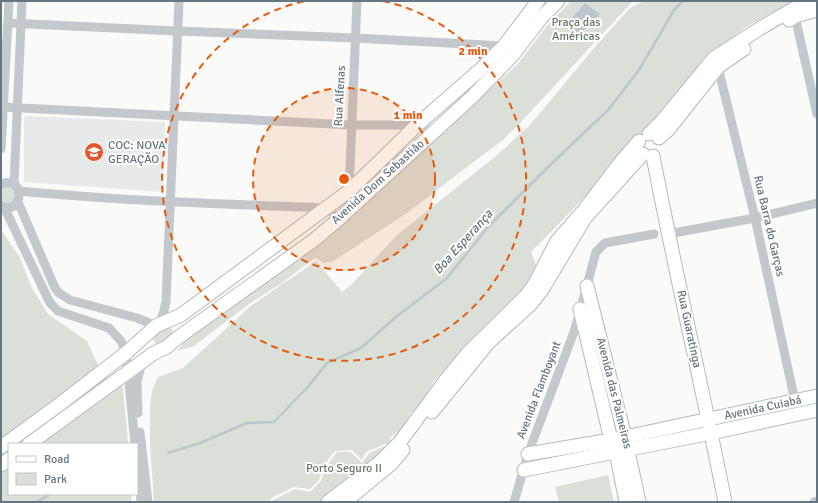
<svg xmlns="http://www.w3.org/2000/svg" width="818" height="503" viewBox="0 0 818 503" font-family="Signika,sans-serif">
<style>
.built{fill:#e8e9e9}
.green{fill:#dadfd7}
.water{fill:#bbc7cb}
.lines{fill:none;stroke-linecap:round;stroke-linejoin:round}
.stream{stroke:#bbc7cb;stroke-width:2.5}
.secondary-casing{stroke:#b3babf;stroke-width:15}
.street{stroke:#c3c8cc;stroke-width:9}
.secondary{stroke:#fff;stroke-width:13}
.ring{fill:none;stroke:#e8590c;stroke-width:2;stroke-dasharray:7 5}
.labels{text-anchor:middle;dominant-baseline:central;stroke-width:4;stroke-linejoin:round;paint-order:stroke}
.park-label{font-size:12px;fill:#687a64;stroke:#fff}
.street-label{font-size:12px;fill:#657683;stroke:#fff}
.poi-label{font-size:12px;fill:#657683;stroke:#fff;text-anchor:start}
.water-label{font-size:13px;font-style:italic;fill:#60757c;stroke:#fff}
.centre{fill:#e8590c;stroke:#fff;stroke-width:2}
.ring-label{font-size:12px;text-anchor:middle;font-weight:bold;fill:#e8590c;stroke:#fff;stroke-width:4;stroke-linejoin:round;paint-order:stroke}
</style>
<rect width="100%" height="100%" fill="#fafaf8"/>
<path class="built" d="M 24,116 L 165,122 L 163,192 L 24,182 Z"/>
<g class="green">
<path d="M 571,1 L 633,1 L 521,122 L 503,140 L 463,170 L 407,213 L 332,262 L 323,263 L 316,258 L 313,259 L 282,283 L 249,304 L 194,346 L 177,351 L 185,341 L 367,201 L 517,65 L 547,26 Z"/>
<path d="M 644,1 L 795,1 L 787,4 L 743,29 L 706,60 L 672,103 L 649,125 L 625,154 L 612,165 L 583,199 L 531,252 L 537,267 L 526,288 L 434,381 L 420,405 L 410,414 L 402,429 L 390,438 L 392,444 L 389,445 L 385,444 L 366,452 L 362,460 L 352,450 L 335,451 L 324,465 L 319,480 L 310,489 L 294,487 L 271,498 L 270,502 L 154,502 L 150,442 L 150,405 L 152,391 L 158,377 L 183,368 L 252,305 L 316,261 L 342,292 L 352,284 L 396,236 L 496,156 L 529,126 L 561,88 L 593,49 L 630,8 Z"/>
<path d="M 9,185 L 17,194 L 11,204 L 1,202 L 1,187 Z"/>
<path d="M 1,230 L 19,256 L 32,288 L 48,314 L 87,341 L 103,376 L 123,387 C 124,406 127,425 128,444 L 9,444 L 9,494 L 131,494 L 132,502 L 1,502 Z"/>
<path d="M 169,326 L 173,331 L 174,337 L 157,345 L 153,340 L 152,334 Z"/>
<path d="M 385,446 L 387,450 L 325,502 L 273,502 L 273,500 L 295,489 L 310,492 L 321,481 L 326,467 L 337,452 L 351,452 L 362,463 L 369,453 Z"/>
<path d="M 608,475 L 614,502 L 559,502 L 555,487 Z"/>
</g>
<path class="water" d="M 585,3 L 600,14 L 580,34 L 566,25 Z"/>
<g class="lines">
<g class="stream">
<path d="M 168,453 L 200,443 L 247,423 L 274,422 L 307,388 L 327,363 L 361,348 L 397,316 L 447,278 L 488,227 L 546,169 L 609,109 L 639,70 L 674,10 L 683,1"/>
<path d="M 36,502 L 51,494"/>
</g>
<g class="secondary-casing">
<g id="secondary">
<path d="M 789,20 L 795,16 L 817,10"/>
<path d="M 649,134 L 663,120 L 714,58 L 759,29 L 793,9 L 812,1"/>
<path d="M 659,138 L 668,130 L 718,67 L 744,49"/>
<path d="M 653,156 C 675,272 702,386 725,502"/>
<path d="M 587,286 L 625,437 L 639,502"/>
<path d="M 580,309 L 611,440 L 616,452 L 626,502"/>
<path d="M 432,412 L 489,342 L 530,305 L 542,290 L 585,218 L 643,154"/>
<path d="M 29,444 L 154,353 L 167,347 L 176,339 L 314,240 L 339,219 L 473,96 L 512,56 L 542,17 L 558,1"/>
<path d="M 1,447 L 60,404 L 126,353 L 156,326 L 181,315 L 349,191 L 417,125 L 480,70 L 504,46 L 538,1"/>
<path d="M 528,454 L 611,440 L 817,396"/>
<path d="M 1,465 L 9,459"/>
<path d="M 524,470 L 711,433 L 817,410"/>
<path d="M 328,502 L 379,463 L 400,442 L 445,381 L 468,353 L 526,296 L 534,285 L 557,241 L 585,209 L 620,163 L 639,141"/>
<path d="M 345,502 L 391,464 L 403,450"/>
</g>
</g>
<g class="street">
<path d="M 794,12 L 817,114"/>
<path d="M 8,23 L 177,31 L 355,38 L 504,46"/>
<path d="M 717,63 L 755,218 L 795,401"/>
<path d="M 3,107 L 351,125 L 417,125 L 422,126 L 431,134"/>
<path d="M 1,149 L 9,1"/>
<path d="M 1,184 C 25,174 25,216 1,206"/>
<path d="M 14,184 L 22,1"/>
<path d="M 19,191 C 121,201 224,204 327,208 L 339,219"/>
<path d="M 349,191 L 357,1"/>
<path d="M 18,202 L 55,288 L 59,293 L 70,300 L 137,318 L 156,326"/>
<path d="M 4,207 L 50,303 L 58,311 L 109,328 L 121,341 L 126,353 L 135,444"/>
<path d="M 668,234 L 755,218 L 817,203"/>
<path d="M 159,324 L 164,311 L 166,301 L 179,1"/>
<path d="M 138,413 L 137,382 L 142,362"/>
<path d="M 140,432 L 148,502"/>
<path d="M 137,460 L 141,502"/>
<path d="M 514,502 L 528,454 L 575,329 L 596,252 L 605,243 L 654,234"/>
<path d="M 814,502 L 817,501"/>
</g>
<use href="#secondary" class="secondary"/>
</g>
<circle cx="344" cy="179" r="91" fill="#e8590c" fill-opacity=".12"/>
<g class="ring">
<circle cx="344" cy="179" r="91"/>
<path d="M383 1A182 182 0 1 1 305 1"/>
</g>
<defs>
<g id="school-disc" transform="scale(1)"><circle r="9.5" fill="#e4572e" stroke="#fff"/><path d="M0-5L7-2L0 1L-7-2ZM-4 1L0 2.5L4 1V4Q0 6-4 4Z" fill="#fff"/></g>
</defs>
<g fill-rule="evenodd">
<use href="#school-disc" x="94" y="152"/>
</g>
<g class="labels">
<g class="park-label">
<text x="576" y="22">Praça das<tspan x="576" dy="14">Américas</tspan></text>
<text x="344" y="468">Porto Seguro II</text>
</g>
<g class="street-label">
<text transform="translate(340 96) rotate(-87)">Rua Alfenas</text>
<text transform="translate(378 182) rotate(-42)">Avenida Dom Sebastião</text>
<text transform="translate(769 226) rotate(77)">Rua Barra do Garças</text>
<text transform="translate(689 329) rotate(78)">Rua Guaratinga</text>
<text transform="translate(539 390) rotate(-69)">Avenida Flamboyant</text>
<text transform="translate(614 393) rotate(76)">Avenida das Palmeiras</text>
<text transform="translate(763 408) rotate(-12)">Avenida Cuiabá</text>
</g>
<g class="poi-label">
<text x="108" y="145">COC: NOVA<tspan x="108" dy="14">GERAÇÃO</tspan></text>
</g>
<g class="water-label">
<text transform="translate(463 242) rotate(-48)">Boa Esperança</text>
</g>
</g>
<circle cx="344" cy="179" r="6" class="centre"/>
<g class="ring-label">
<text x="473" y="55">2 min</text>
<text x="408" y="119">1 min</text>
</g>
<rect width="818" height="503" fill="none" stroke="#657683" stroke-width="4"/>
<rect x="8" y="443" width="130" height="52" fill="#ffffff" stroke="#c1c8cd"/>
<rect x="16" y="456" width="20" height="6" fill="#ffffff" stroke="#c1c8cd"/>
<text x="44" y="463" font-size="12" fill="#657683">Road</text>
<rect x="16" y="473" width="20" height="12" fill="#dadfd7" stroke="#c1c8cd"/>
<text x="44" y="483" font-size="12" fill="#657683">Park</text>
</svg>
